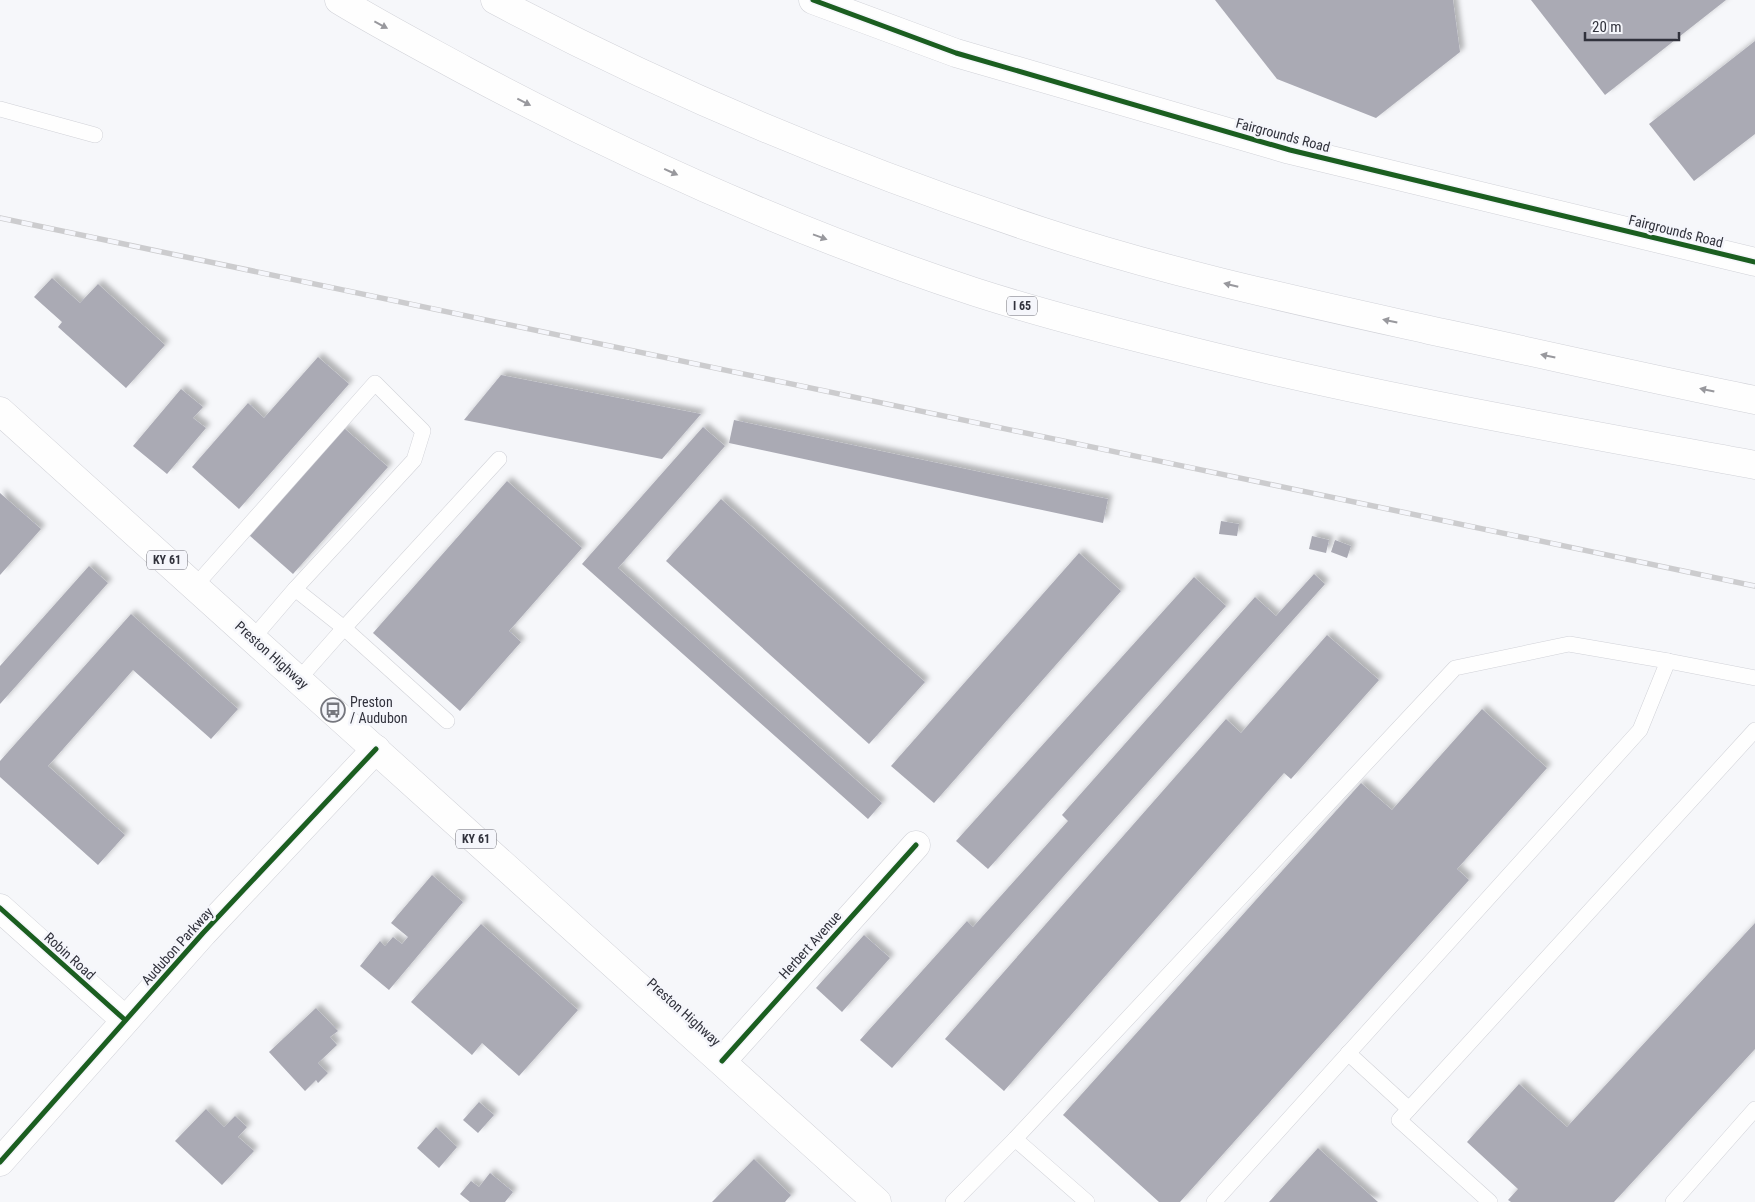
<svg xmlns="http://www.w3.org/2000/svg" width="1755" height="1202" viewBox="0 0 1755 1202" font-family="'Roboto Condensed',sans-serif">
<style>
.building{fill:#aaaab4;filter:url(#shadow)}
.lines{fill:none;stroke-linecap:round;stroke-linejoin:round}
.service-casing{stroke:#d1d2d8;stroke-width:16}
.minor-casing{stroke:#d1d2d8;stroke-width:29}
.primary-casing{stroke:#d1d2d8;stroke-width:29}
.motorway-casing{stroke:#d1d2d8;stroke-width:29}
.service{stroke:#fefefe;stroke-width:15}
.minor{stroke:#fefefe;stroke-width:28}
.primary{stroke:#fefefe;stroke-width:28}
.motorway{stroke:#fefefe;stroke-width:28}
.rail-casing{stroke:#ccccce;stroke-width:5.5}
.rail{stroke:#f5f6fb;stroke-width:4;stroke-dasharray:11;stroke-linecap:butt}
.cycleway-casing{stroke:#f5f6fb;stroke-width:8}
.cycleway{stroke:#1b5e20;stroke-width:5}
.oneway{fill:#98989d}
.labels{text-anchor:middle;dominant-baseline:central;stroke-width:5;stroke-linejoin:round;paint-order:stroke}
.shield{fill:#f5f6fb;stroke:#6c6d75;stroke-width:1}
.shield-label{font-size:12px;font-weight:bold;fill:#31323c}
.street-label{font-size:14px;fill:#31323c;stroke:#f5f6fb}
.poi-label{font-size:14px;fill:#31323c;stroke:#f5f6fb;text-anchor:start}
</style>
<defs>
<filter id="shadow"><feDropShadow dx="4.5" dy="-4.5" stdDeviation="2.5" flood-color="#0004"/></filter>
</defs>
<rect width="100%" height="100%" fill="#f6f7fa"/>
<g class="building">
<path d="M 1215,0 L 1453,0 L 1460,52 L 1376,118 L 1277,79 Z"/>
<path d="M 1531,0 L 1726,0 L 1605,95 Z"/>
<path d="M 1755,41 L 1755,134 L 1694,181 L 1649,124 Z"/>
<path d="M 52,278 L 80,303 L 98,284 L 165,345 L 126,388 L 58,327 L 62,322 L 34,297 Z"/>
<path d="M 318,357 L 349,384 L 239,509 L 192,467 L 248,403 L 264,418 Z"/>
<path d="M 501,375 L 701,414 L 662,459 L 464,420 Z"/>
<path d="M 181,389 L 203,407 L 193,418 L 206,428 L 167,474 L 133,446 Z"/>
<path d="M 734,420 L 1108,499 L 1103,523 L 729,443 Z"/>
<path d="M 703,427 L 725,446 L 618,568 L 882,803 L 868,819 L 582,564 Z"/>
<path d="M 344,428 L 388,467 L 293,574 L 249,535 Z"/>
<path d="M 507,481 L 582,548 L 509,631 L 521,642 L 460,711 L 373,633 Z"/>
<path d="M 0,493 L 41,529 L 0,575 Z"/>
<path d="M 721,499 L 925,682 L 869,744 L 666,561 Z"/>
<path d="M 1221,521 L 1239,524 L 1237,536 L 1219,534 Z"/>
<path d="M 1312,536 L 1329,540 L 1326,553 L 1309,549 Z"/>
<path d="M 1335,540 L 1351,546 L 1347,558 L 1331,552 Z"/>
<path d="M 1079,553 L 1121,591 L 934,803 L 891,766 Z"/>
<path d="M 89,566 L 108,583 L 0,704 L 0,666 Z"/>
<path d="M 1314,574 L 1325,584 L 892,1068 L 860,1040 L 967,921 L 973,927 L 1068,821 L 1062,815 L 1255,597 L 1276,616 Z"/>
<path d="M 1194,577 L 1226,606 L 988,869 L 956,841 Z"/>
<path d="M 131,614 L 238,709 L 211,739 L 133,670 L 48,766 L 125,835 L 98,865 L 0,777 L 0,761 Z"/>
<path d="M 1327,635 L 1379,680 L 1291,779 L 1284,773 L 1004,1091 L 945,1039 L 1226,719 L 1241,733 Z"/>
<path d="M 1482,709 L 1547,768 L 1457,869 L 1469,880 L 1180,1202 L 1159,1202 L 1063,1115 L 1361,783 L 1392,810 Z"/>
<path d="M 432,875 L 463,902 L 389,990 L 360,966 L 380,941 L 385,946 L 393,937 L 402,944 L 408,937 L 391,923 Z"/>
<path d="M 1755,923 L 1755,1049 L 1614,1202 L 1511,1202 L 1508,1200 L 1518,1189 L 1467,1142 L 1519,1084 L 1567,1127 Z"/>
<path d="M 481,924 L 578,1010 L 519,1076 L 482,1043 L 472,1055 L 411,1002 Z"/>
<path d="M 864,935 L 890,958 L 842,1012 L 816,988 Z"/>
<path d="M 316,1008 L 338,1031 L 330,1037 L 337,1045 L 318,1063 L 328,1073 L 318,1083 L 316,1080 L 305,1091 L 269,1052 Z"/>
<path d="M 479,1102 L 494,1115 L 478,1133 L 463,1120 Z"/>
<path d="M 206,1109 L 224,1127 L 235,1116 L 247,1127 L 238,1137 L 254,1151 L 222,1185 L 175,1141 Z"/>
<path d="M 436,1127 L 457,1147 L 439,1168 L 417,1148 Z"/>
<path d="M 1318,1148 L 1378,1202 L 1269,1202 Z"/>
<path d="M 754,1159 L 791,1195 L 785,1202 L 712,1202 Z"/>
<path d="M 490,1173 L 513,1192 L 505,1202 L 470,1202 L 460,1194 L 471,1181 L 479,1187 Z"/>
</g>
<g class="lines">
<g class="service-casing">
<g id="service">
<path d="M 0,109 L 95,135"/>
<path d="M 195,586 L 375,383 L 423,431 L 414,460 L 295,589 L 253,638"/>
<path d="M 295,589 L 344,628 L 499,459"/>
<path d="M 1668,661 L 1755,678"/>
<path d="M 299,679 L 344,628 L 447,721"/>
<path d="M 1348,1053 L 1409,1109"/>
<path d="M 1015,1139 L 1087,1202"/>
<path d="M 953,1202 L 1015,1139 L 1455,668 L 1569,644 L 1668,661 L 1640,730 L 1214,1202"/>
<path d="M 1490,1202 L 1399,1120 L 1755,730"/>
<path d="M 1673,1202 L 1755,1109"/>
</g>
</g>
<g class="minor-casing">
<g id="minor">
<path d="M 813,0 L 956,53 L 1290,150 L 1755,262"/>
<path d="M 0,908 L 125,1020"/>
<path d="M 722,1061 L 916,845"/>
<path d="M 0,1162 L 203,933 L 376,749"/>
</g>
</g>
<g class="primary-casing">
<path id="primary" d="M 0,411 L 877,1202"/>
</g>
<g class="motorway-casing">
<g id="motorway">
<path d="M 339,0 C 380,25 422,47 464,70 C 628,158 798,234 975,292 C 1040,313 1106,330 1171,346 C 1364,395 1560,429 1755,465"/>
<path d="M 495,0 C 670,93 853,169 1041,231 C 1168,273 1299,301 1429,330 C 1538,353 1646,378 1755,400"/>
</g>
</g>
<use href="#service" class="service"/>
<use href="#minor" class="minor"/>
<use href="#primary" class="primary"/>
<use href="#motorway" class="motorway"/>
<g class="rail-casing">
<path id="rail" d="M 0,218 L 1755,586"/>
</g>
<use href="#rail" class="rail"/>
<g class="cycleway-casing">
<g id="cycleway">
<path d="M 813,0 L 956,53 L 1290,150 L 1755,262"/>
<path d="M 0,908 L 125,1020"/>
<path d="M 722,1061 L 916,845"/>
<path d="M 0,1162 L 203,933 L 376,749"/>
</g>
</g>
<use href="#cycleway" class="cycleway"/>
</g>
<defs><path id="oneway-solid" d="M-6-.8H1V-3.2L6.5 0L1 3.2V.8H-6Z" transform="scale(1.25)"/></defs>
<g class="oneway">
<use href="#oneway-solid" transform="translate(381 25) rotate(28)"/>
<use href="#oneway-solid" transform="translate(524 102) rotate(27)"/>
<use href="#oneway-solid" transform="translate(671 172) rotate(24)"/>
<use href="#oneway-solid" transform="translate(820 237) rotate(20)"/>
<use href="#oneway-solid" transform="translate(1231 285) rotate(-166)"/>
<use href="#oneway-solid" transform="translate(1390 321) rotate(-168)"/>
<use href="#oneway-solid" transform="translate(1548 356) rotate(-168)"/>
<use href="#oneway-solid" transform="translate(1707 390) rotate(-168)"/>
</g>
<defs>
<g id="bus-ring" transform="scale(1.25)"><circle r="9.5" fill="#f5f6fb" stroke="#76777e" stroke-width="1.5"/><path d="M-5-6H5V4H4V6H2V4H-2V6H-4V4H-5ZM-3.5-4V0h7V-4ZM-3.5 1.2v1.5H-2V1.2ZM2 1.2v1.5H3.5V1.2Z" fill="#76777e"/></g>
</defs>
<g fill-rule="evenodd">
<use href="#bus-ring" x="333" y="710"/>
</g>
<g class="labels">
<g class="shield">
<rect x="1007" y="296.5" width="30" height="19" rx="4"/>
<rect x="147" y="550.5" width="40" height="19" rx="4"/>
<rect x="456" y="829.5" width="40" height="19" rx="4"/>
</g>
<g class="shield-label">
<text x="1022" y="306">I 65</text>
<text x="167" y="560">KY 61</text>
<text x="476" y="839">KY 61</text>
</g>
<g class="street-label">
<text transform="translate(1283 135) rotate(15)">Fairgrounds Road</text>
<text transform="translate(1676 231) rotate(14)">Fairgrounds Road</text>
<text transform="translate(272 655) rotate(42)">Preston Highway</text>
<text transform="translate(810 945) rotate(-48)">Herbert Avenue</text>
<text transform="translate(177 946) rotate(-48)">Audubon Parkway</text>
<text transform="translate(70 956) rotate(42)">Robin Road</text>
<text transform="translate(684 1012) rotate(42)">Preston Highway</text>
</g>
<g class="poi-label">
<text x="350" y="702">Preston<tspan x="350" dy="16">/ Audubon</tspan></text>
</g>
</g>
<path d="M1585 32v8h94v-8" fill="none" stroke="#31323c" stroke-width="2.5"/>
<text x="1592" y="32" font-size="15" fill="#31323c" stroke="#f5f6fb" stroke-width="4" paint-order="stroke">20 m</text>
</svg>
